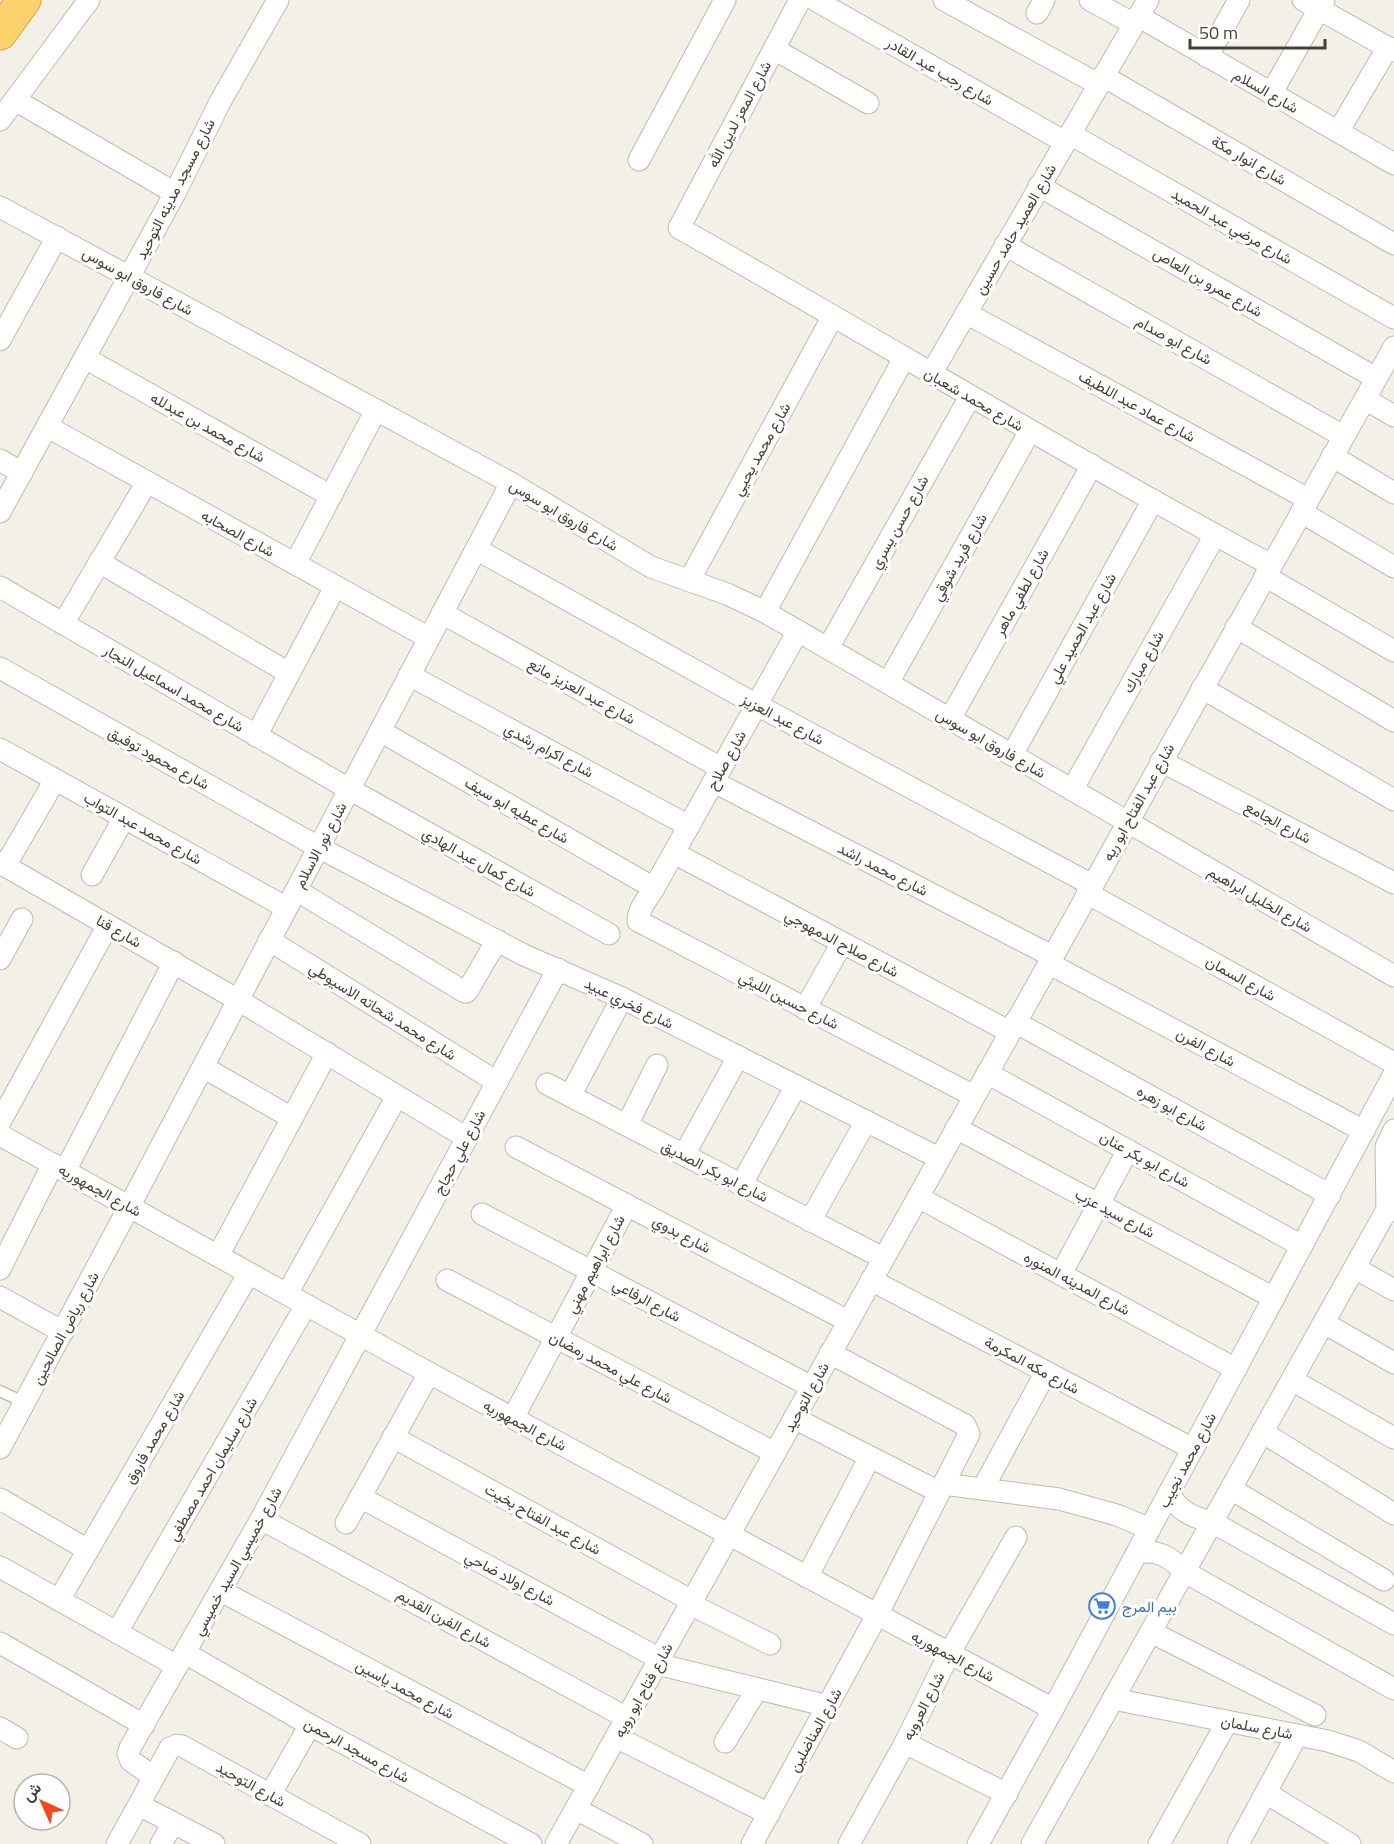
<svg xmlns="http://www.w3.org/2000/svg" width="1394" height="1844" viewBox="0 0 1394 1844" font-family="'Titillium Web',Vazirmatn,sans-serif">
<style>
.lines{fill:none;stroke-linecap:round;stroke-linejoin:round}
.lane-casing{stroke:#c1bbad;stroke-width:13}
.street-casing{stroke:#c1bbad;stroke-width:23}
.highway-casing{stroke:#d8a63c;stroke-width:35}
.lane{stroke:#fff;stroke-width:10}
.street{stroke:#fff;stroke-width:21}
.highway{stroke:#f9d16d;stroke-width:33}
.labels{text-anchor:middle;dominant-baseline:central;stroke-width:6;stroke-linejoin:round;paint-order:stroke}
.street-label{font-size:15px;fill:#464136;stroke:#fff}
.shop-label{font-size:15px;fill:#366cbe;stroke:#fff;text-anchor:start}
</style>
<rect width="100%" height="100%" fill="#f3f0e7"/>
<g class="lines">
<g class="lane-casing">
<path id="lane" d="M 0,1391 L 25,1403"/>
</g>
<g class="street-casing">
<g id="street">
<path d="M 800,0 L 679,228 C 877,339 1071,458 1271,565"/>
<path d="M 815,0 L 1065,142"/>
<path d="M 944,0 L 1098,84"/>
<path d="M 1090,0 L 1134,24"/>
<path d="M 1303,0 L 1394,51"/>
<path d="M 1037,13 L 1044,0"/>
<path d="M 1138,16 L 1394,164"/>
<path d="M 774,49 L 868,103"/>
<path d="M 1207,57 L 1239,0"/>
<path d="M 1103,76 L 1394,244"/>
<path d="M 1271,94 L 1324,0"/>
<path d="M 15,100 L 175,193"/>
<path d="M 0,120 L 89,0"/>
<path d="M 1338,132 L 1388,47"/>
<path d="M 1070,134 L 1394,318"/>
<path d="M 639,160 L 725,0"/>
<path d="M 1039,186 L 1376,378"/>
<path d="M 0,207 L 511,483 L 651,567 L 727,594 L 765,612 L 1394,976"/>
<path d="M 1005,245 L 1343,436"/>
<path d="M 966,313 L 1308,499"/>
<path d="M 0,340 L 57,237"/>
<path d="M 85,358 L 331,496"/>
<path d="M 931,374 L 1148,0"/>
<path d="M 1365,399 L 1394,416"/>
<path d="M 48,427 L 429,638"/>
<path d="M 1332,456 L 1394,493"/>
<path d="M 0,460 L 22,473"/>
<path d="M 0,512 L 175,193 L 220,102 L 278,0"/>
<path d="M 1301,512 L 1394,567"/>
<path d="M 476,549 L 757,705 L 1092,885"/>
<path d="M 99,562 L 289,673"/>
<path d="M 295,564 L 376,410"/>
<path d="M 1265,576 L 1394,651"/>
<path d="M 689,581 L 833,316"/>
<path d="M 0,587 L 349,789 L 609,934"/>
<path d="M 765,612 L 904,358"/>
<path d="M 442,613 L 721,768"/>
<path d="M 63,624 L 147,482"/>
<path d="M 1236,627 L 1394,721"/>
<path d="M 798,631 L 654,888 C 648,898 638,909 638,921 L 974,1096"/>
<path d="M 828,648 L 970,397"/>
<path d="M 0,668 L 318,847 L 524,955 L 622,998 L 939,1158"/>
<path d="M 409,675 L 689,826"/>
<path d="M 888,683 L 1030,431"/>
<path d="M 1202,688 L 1394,800"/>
<path d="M 950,719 L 1092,465"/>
<path d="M 380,731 L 654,888"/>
<path d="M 256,736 L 335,587"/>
<path d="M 0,749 L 287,908"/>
<path d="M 1012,755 L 1153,500"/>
<path d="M 1161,761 L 1394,883"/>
<path d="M 714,782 L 1052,956"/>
<path d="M 1072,790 L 1215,535"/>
<path d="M 674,853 L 1010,1032"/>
<path d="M 0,863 L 238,1000 L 467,1138"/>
<path d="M 5,866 L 55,780"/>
<path d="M 92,875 L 124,818"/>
<path d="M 296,890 L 463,991 L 466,992 L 468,990 L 497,940"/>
<path d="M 1087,893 L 1394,1063"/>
<path d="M 269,940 L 497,1082"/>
<path d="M 0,959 L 22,919"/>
<path d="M 1048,963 L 1364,1131"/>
<path d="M 805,1009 L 842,943"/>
<path d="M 1015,1022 L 1330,1195"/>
<path d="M 203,1067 L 292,1118"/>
<path d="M 987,1073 L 1302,1246"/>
<path d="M 547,1084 L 883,1258"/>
<path d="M 570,1096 L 622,998"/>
<path d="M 0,1122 L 108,925"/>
<path d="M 627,1125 L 657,1065"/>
<path d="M 956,1128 L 1274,1298"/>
<path d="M 0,1135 L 429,1373 L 1053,1709"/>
<path d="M 516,1147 L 848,1321"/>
<path d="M 684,1155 L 738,1057"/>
<path d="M 65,1171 L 174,962"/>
<path d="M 741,1185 L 796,1086"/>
<path d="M 918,1197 L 1236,1369"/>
<path d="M 1388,1212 L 1387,1211 L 1386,1147 L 1394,1130"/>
<path d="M 482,1214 L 812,1387"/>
<path d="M 810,1221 L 866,1121"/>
<path d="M 218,1256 L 327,1053"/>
<path d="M 1355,1268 L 1394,1290"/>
<path d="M 0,1269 L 53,1164"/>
<path d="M 1061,1274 L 1128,1150"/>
<path d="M 447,1280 L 775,1453"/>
<path d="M 871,1280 L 1193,1449"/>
<path d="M 287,1294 L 397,1096"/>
<path d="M 0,1297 L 63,1332"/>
<path d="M 1324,1323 L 1394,1363"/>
<path d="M 1292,1380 L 1394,1438"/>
<path d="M 513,1418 L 627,1205"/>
<path d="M 794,1418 L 939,1492"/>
<path d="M 1262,1432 L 1394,1514"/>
<path d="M 393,1437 L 692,1601"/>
<path d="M 0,1448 L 129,1207 L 511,483"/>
<path d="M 943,1484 L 1059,1499 L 1117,1515 L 1150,1529"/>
<path d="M 983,1488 L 1046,1372"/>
<path d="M 1231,1489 L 1384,1580"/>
<path d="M 1170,1492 C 1175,1510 1195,1518 1212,1522 L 1394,1624"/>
<path d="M 360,1497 L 660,1659"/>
<path d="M 0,1499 L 88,1550"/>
<path d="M 261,1519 L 627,1718"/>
<path d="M 346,1523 L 429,1373"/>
<path d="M 1137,1553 C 1158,1549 1170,1557 1185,1572 L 1394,1689"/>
<path d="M 0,1567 L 177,1666"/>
<path d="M 807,1577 L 870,1457"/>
<path d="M 221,1591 L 589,1786"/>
<path d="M 59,1600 L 249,1273"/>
<path d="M 690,1604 L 770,1644"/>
<path d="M 117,1632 L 306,1305"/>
<path d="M 1151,1632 L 1315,1715"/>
<path d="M 0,1643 L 144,1725"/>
<path d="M 185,1653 L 310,1725 L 531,1844"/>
<path d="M 657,1664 L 828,1706"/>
<path d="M 1113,1699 L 1328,1741 L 1359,1751 L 1394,1772"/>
<path d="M 0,1728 L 17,1738"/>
<path d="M 616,1737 L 769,1814"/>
<path d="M 725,1742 L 757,1689"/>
<path d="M 905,1743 L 1007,1794"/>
<path d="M 154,1777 L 131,1761 L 128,1754 L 130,1748 L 261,1519 L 558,969"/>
<path d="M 1266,1793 L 1350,1844"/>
<path d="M 270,1795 L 310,1725"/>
<path d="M 139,1805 L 214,1844"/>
<path d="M 576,1809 L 642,1844"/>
<path d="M 117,1844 L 170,1748 L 177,1745 L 182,1746 L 360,1844"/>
<path d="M 161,1844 L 173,1823"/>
<path d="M 556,1844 L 1394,347"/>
<path d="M 752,1844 L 877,1615 L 969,1434 L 965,1425 L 830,1353"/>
<path d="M 849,1844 L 905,1743 L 949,1654 L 1016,1537"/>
<path d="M 978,1844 L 1053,1709 L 1394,1074"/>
<path d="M 1032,1844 L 1394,1197"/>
<path d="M 1159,1844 L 1227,1722"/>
<path d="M 1238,1844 L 1297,1735"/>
</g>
</g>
<g class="highway-casing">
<path id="highway" d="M 0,33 L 24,0"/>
</g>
<use href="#lane" class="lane"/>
<use href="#street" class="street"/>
<use href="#highway" class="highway"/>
</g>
<defs>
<g id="supermarket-ring" transform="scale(1.35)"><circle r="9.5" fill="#fff" stroke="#3f7fe0" stroke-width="1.5"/><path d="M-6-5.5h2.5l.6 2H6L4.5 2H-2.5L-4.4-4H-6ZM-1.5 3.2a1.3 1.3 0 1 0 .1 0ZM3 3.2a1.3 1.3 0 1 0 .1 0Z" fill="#3f7fe0"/></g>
</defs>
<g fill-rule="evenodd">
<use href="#supermarket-ring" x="1102" y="1606"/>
</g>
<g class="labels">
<g class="street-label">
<text transform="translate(940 71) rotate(30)">شارع رجب عبد القادر</text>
<text transform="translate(1266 91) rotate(30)">شارع السلام</text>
<text transform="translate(739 114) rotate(-62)">شارع المعز لدين الله</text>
<text transform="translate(1249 160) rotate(30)">شارع انوار مكة</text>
<text transform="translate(175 189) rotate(-63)">شارع مسجد مدينه التوحيد</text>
<text transform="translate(1232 226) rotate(30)">شارع مرضي عبد الحميد</text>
<text transform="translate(1015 229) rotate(-60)">شارع العميد حامد حسين</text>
<text transform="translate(138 281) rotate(29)">شارع فاروق ابو سوس</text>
<text transform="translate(1208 282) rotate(30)">شارع عمرو بن العاص</text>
<text transform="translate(1174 340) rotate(29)">شارع ابو صدام</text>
<text transform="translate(974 399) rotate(30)">شارع محمد شعبان</text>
<text transform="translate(1137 406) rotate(29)">شارع عماد عبد اللطيف</text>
<text transform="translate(208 427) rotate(29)">شارع محمد بن عبدلله</text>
<text transform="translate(761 449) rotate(-61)">شارع محمد يحيي</text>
<text transform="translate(564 515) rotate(31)">شارع فاروق ابو سوس</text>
<text transform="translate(899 522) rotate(-61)">شارع حسن يسري</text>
<text transform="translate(238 533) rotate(29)">شارع الصحابه</text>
<text transform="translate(959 557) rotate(-61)">شارع فريد شوقي</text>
<text transform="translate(1021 592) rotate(-61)">شارع لطفي ماهر</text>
<text transform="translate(1082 628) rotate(-61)">شارع عبد الحميد علي</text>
<text transform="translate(1143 662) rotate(-61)">شارع مبارك</text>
<text transform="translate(174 688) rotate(30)">شارع محمد اسماعيل النجار</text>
<text transform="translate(582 691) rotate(29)">شارع عبد العزيز مانع</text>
<text transform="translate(783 719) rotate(28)">شارع عبد العزيز</text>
<text transform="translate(991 743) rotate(30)">شارع فاروق ابو سوس</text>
<text transform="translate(549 750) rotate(28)">شارع اكرام رشدي</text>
<text transform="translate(159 758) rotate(29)">شارع محمود توفيق</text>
<text transform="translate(726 760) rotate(-61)">شارع صلاح</text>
<text transform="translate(1138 802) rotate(-61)">شارع عبد الفتاح ابو ريه</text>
<text transform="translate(517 810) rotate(30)">شارع عطيه ابو سيف</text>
<text transform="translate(1278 822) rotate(28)">شارع الجامع</text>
<text transform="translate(143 828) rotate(29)">شارع محمد عبد التواب</text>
<text transform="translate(320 845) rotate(-62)">شارع نور الاسلام</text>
<text transform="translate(479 862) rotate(29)">شارع كمال عبد الهادي</text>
<text transform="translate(883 869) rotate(27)">شارع محمد راشد</text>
<text transform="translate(1260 899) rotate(30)">شارع الخليل ابراهيم</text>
<text transform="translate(119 931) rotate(30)">شارع قنا</text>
<text transform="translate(842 943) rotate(28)">شارع صلاح الدمهوجي</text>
<text transform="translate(1241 978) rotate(29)">شارع السمان</text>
<text transform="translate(789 1000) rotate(27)">شارع حسين الليثي</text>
<text transform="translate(629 1003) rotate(26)">شارع فخري عبيد</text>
<text transform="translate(383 1011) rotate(32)">شارع محمد شحاته الاسيوطي</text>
<text transform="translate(1206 1047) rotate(28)">شارع الفرن</text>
<text transform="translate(1172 1108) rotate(29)">شارع ابو زهره</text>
<text transform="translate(459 1152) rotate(-62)">شارع علي حجاج</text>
<text transform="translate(1145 1159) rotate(29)">شارع ابو بكر عنان</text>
<text transform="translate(715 1171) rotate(27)">شارع ابو بكر الصديق</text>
<text transform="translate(100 1190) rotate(29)">شارع الجمهوريه</text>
<text transform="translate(1115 1213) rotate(28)">شارع سيد عزب</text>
<text transform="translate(682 1234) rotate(28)">شارع بدوي</text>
<text transform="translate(595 1264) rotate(-62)">شارع ابراهيم مهني</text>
<text transform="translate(1077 1283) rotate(28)">شارع المدينه المنوره</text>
<text transform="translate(647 1300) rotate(28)">شارع الرفاعي</text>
<text transform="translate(65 1328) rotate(-62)">شارع رياض الصالحين</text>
<text transform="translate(1032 1365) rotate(28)">شارع مكه المكرمة</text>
<text transform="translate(611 1367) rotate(28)">شارع علي محمد رمضان</text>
<text transform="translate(806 1397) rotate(-61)">شارع التوحيد</text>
<text transform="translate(525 1425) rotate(28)">شارع الجمهوريه</text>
<text transform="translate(154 1437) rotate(-60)">شارع محمد فاروق</text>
<text transform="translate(1187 1460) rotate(-62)">شارع محمد نجيب</text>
<text transform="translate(212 1469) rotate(-60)">شارع سليمان احمد مصطفي</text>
<text transform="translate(543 1519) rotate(29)">شارع عبد الفتاح بخيت</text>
<text transform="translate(237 1561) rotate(-61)">شارع خميسي السيد خميسي</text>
<text transform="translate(510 1578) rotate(28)">شارع اولاد ضاحي</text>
<text transform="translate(444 1618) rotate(29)">شارع الفرن القديم</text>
<text transform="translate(953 1656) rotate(28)">شارع الجمهوريه</text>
<text transform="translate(405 1689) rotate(28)">شارع محمد ياسين</text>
<text transform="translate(643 1690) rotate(-61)">شارع فتاح ابو رويه</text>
<text transform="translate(923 1706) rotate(-63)">شارع العروبه</text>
<text transform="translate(1257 1727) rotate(11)">شارع سلمان</text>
<text transform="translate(815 1730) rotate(-61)">شارع المناضلين</text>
<text transform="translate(357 1750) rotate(29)">شارع مسجد الرحمن</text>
<text transform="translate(251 1784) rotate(29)">شارع التوحيد</text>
</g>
<g class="shop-label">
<text x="1122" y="1606">بيم المرج</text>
</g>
</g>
<g transform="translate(42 1802) rotate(315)"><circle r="28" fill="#ffffff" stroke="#b5b3af" stroke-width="1.5"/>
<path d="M0-4.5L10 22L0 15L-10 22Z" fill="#f3491f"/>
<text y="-9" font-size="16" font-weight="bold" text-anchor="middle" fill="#464136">ش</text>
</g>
<path d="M1190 39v9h135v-9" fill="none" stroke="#464136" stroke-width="3"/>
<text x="1199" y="39" font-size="18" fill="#464136" stroke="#ffffff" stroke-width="4.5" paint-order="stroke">50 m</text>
</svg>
